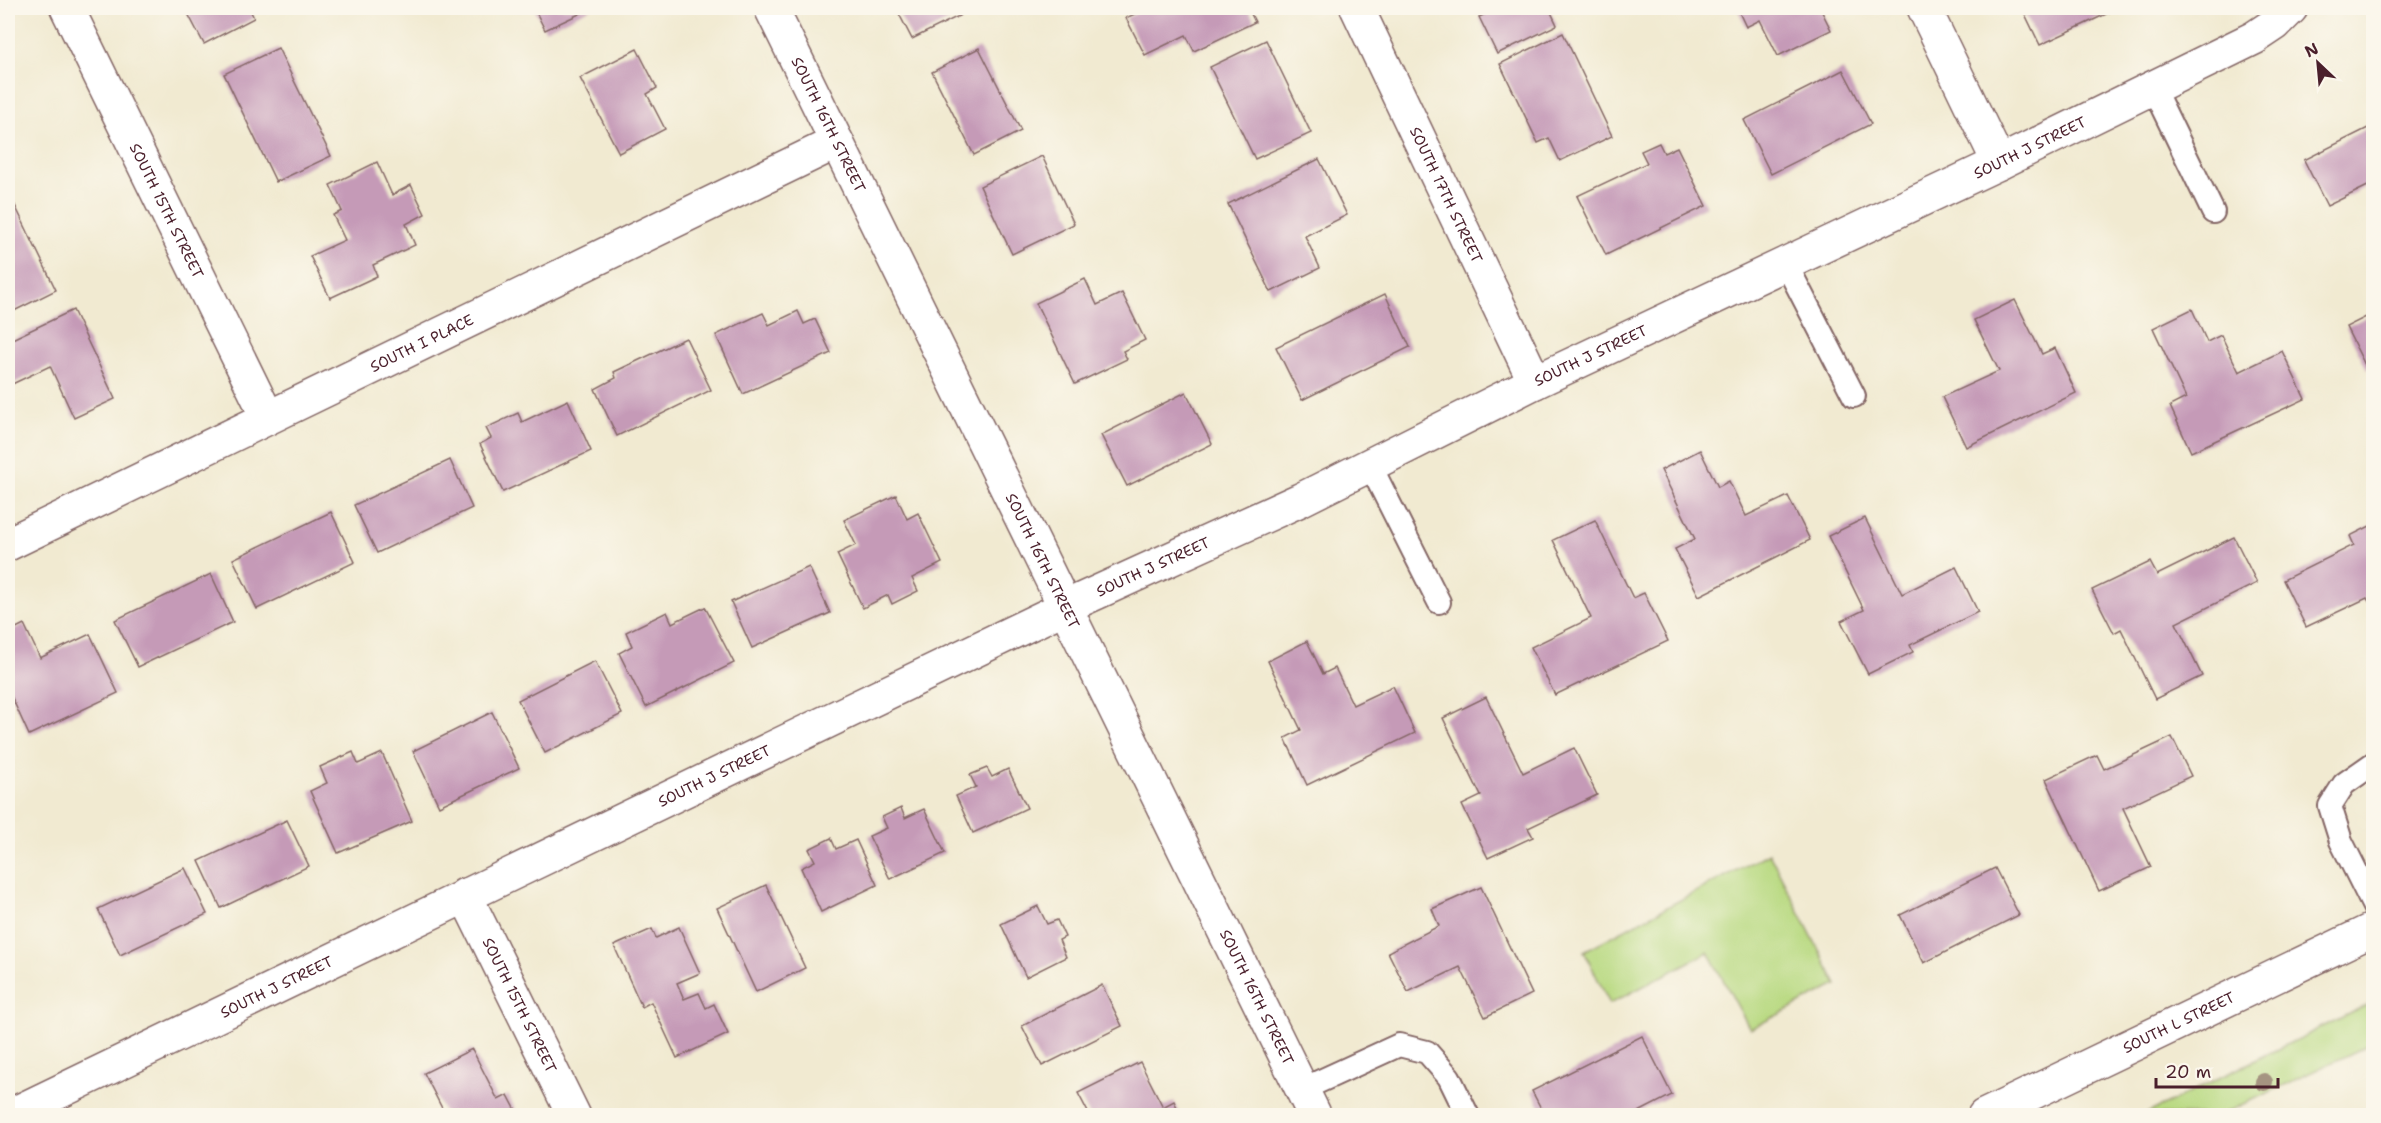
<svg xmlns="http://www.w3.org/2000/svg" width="2381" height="1123" viewBox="0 0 2381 1123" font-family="'Shantell Sans',sans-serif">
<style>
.green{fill:#b8d980;stroke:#817c56;stroke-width:1.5}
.building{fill:#c59ab7}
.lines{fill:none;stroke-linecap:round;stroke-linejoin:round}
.service-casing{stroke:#846665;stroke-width:26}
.minor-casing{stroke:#846665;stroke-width:36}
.tertiary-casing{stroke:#846665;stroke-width:36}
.service{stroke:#fff;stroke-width:22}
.minor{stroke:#fff;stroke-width:33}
.tertiary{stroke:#fff;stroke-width:33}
.tree{fill:#a59481}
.labels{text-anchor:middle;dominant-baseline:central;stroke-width:4.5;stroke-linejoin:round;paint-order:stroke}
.street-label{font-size:15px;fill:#4a1f2b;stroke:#fbf7ec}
</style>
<rect width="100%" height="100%" fill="#fbf7ec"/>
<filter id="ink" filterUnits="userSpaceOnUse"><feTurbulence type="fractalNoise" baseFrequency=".0167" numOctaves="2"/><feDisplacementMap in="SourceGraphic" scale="12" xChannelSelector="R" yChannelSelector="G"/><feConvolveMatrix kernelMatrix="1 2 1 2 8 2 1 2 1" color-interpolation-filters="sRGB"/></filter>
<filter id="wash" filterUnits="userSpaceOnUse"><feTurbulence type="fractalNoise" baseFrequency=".008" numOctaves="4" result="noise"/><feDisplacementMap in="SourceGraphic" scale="24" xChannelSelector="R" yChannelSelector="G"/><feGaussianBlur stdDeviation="1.35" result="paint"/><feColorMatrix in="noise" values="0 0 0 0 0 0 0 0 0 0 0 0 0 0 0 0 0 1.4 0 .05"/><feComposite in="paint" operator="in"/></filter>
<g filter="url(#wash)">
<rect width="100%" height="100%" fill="#f1ead1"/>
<g class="green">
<path d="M 1769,853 L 1837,985 L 1750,1029 L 1708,952 L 1610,1004 L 1584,951 Z"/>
<path d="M 2373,1002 L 2373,1043 L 2221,1115 L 2144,1115 Z"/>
</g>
<g id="blocks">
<g class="building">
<path d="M 185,8 L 249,8 L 254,18 L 204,44 Z"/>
<path d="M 534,8 L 592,8 L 545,30 Z"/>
<path d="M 896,8 L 958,8 L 961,15 L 912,39 Z"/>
<path d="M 1147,8 L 1248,8 L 1255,22 L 1194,51 L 1186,35 L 1145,55 L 1126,18 Z"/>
<path d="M 1482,8 L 1549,8 L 1557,25 L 1497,54 L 1479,17 L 1486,14 Z"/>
<path d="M 1737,8 L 1820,8 L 1831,30 L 1778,56 L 1760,20 L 1746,27 Z"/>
<path d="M 2022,8 L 2119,8 L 2040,45 Z"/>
<path d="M 1563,33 L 1612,136 L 1560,161 L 1549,138 L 1538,143 L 1500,64 Z"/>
<path d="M 1266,40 L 1311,133 L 1255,159 L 1210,67 Z"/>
<path d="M 278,48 L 331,156 L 276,182 L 224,74 Z"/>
<path d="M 979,48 L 1021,131 L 974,155 L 932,72 Z"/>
<path d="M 637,49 L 657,88 L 647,94 L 665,129 L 619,153 L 580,78 Z"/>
<path d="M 1843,70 L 1871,124 L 1771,174 L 1744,120 Z"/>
<path d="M 2374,125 L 2374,183 L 2327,206 L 2304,160 Z"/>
<path d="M 1659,143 L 1664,153 L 1677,147 L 1706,206 L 1606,255 L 1577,196 L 1647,163 L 1641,151 Z"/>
<path d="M 1042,156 L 1074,224 L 1012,254 L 980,186 Z"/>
<path d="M 1319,159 L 1347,215 L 1305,236 L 1320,268 L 1271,292 L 1228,204 Z"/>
<path d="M 377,162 L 392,195 L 411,185 L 425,214 L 406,224 L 415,245 L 373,265 L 377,276 L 330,298 L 310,256 L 345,240 L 333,215 L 342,211 L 330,185 Z"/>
<path d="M 8,191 L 56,290 L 8,314 Z"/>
<path d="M 1085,279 L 1097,305 L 1122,293 L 1145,340 L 1123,351 L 1127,359 L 1075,384 L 1036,303 Z"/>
<path d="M 1385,294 L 1410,347 L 1302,400 L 1276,347 Z"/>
<path d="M 2015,300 L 2042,354 L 2055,348 L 2076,393 L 1966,447 L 1942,397 L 1999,371 L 1974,320 Z"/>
<path d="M 2192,309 L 2207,342 L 2221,335 L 2239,372 L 2282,351 L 2305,399 L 2191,452 L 2170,406 L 2186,398 L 2153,328 Z"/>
<path d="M 73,310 L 115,399 L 74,418 L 50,366 L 8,386 L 8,341 Z"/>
<path d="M 798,311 L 804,324 L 815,319 L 831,353 L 743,394 L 716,335 L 763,313 L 769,325 Z"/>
<path d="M 2374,313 L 2374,366 L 2367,369 L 2346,327 Z"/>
<path d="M 686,338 L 711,390 L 617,436 L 595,389 L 616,378 L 614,372 Z"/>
<path d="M 1186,392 L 1212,444 L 1127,486 L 1101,435 Z"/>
<path d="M 568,400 L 591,451 L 503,492 L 480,444 L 491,438 L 486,428 L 518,413 L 522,422 Z"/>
<path d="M 1700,450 L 1718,487 L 1729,481 L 1746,516 L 1788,496 L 1810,540 L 1699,596 L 1675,549 L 1695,539 L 1661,470 Z"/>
<path d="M 450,460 L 472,508 L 377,553 L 354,505 Z"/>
<path d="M 896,495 L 907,519 L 918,513 L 942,563 L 912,578 L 918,591 L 892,604 L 888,595 L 863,608 L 837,554 L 856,545 L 844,520 Z"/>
<path d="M 331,512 L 355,562 L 257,609 L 233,559 Z"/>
<path d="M 1865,518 L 1902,594 L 1956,567 L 1978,612 L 1910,645 L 1913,652 L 1868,674 L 1841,621 L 1864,610 L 1828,536 Z"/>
<path d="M 1595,520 L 1633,598 L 1644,593 L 1668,641 L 1555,695 L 1531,647 L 1591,618 L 1553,540 Z"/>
<path d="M 2374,524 L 2374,611 L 2367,598 L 2306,627 L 2283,580 L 2354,545 L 2350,536 Z"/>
<path d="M 2234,537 L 2257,583 L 2176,623 L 2202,676 L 2155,699 L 2121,629 L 2114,633 L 2092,590 L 2150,562 L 2157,575 Z"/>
<path d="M 809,567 L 830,613 L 752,648 L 731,602 Z"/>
<path d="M 211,574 L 233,622 L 138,667 L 115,620 Z"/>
<path d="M 705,607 L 734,663 L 646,707 L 619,653 L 632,646 L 626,632 L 667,612 L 672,623 Z"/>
<path d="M 24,624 L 40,658 L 90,634 L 118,693 L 29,735 L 8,689 L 8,632 Z"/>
<path d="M 1307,641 L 1323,674 L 1335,668 L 1353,705 L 1393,686 L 1415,733 L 1307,785 L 1285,738 L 1301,730 L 1268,661 Z"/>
<path d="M 595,661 L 622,714 L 545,753 L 518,700 Z"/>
<path d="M 1486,697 L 1523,773 L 1574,748 L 1597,795 L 1528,828 L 1533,837 L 1488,858 L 1462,805 L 1481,796 L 1443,718 Z"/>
<path d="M 492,712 L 519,768 L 439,806 L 413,751 Z"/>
<path d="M 2172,737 L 2191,776 L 2123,808 L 2151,867 L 2099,891 L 2046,779 L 2097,755 L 2104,769 Z"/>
<path d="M 353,752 L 358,764 L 382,753 L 412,821 L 338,853 L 310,791 L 327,783 L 320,767 Z"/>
<path d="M 987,768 L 992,777 L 1008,769 L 1027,808 L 973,833 L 956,796 L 976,787 L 970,775 Z"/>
<path d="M 901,808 L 905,818 L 924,809 L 945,853 L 890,879 L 869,836 L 887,828 L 882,817 Z"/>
<path d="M 287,820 L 309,866 L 221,908 L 199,861 Z"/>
<path d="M 831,838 L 836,849 L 856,840 L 877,885 L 821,912 L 801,868 L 815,861 L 809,849 Z"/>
<path d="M 185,868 L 207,914 L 120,955 L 98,909 Z"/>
<path d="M 1995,868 L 2019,915 L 1924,963 L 1900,915 Z"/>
<path d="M 766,885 L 805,968 L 756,992 L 717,908 Z"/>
<path d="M 1481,887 L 1532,994 L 1485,1017 L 1460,967 L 1408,992 L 1388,952 L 1439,926 L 1432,909 Z"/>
<path d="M 1038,906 L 1047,924 L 1057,920 L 1065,937 L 1059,940 L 1066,957 L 1026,977 L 1001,924 Z"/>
<path d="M 679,927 L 700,973 L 677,983 L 684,999 L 699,993 L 706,1008 L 714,1004 L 728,1034 L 677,1058 L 651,1002 L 642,1007 L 614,946 L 652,929 L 656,938 Z"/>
<path d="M 1102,985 L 1122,1026 L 1042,1066 L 1022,1026 Z"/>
<path d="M 1642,1036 L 1672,1095 L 1631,1116 L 1545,1116 L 1532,1091 Z"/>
<path d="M 472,1049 L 498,1100 L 508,1095 L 519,1116 L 446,1116 L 424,1073 Z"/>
<path d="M 1140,1062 L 1163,1107 L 1174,1101 L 1181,1116 L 1090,1116 L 1078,1093 Z"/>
</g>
</g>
</g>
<g filter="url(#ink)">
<use href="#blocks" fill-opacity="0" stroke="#846665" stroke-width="1.5"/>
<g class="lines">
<g class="service-casing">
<g id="service">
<path d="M 2153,88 L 2213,212"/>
<path d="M 1786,264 L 1854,396"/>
<path d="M 1370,465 L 1439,602"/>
<path d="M 2374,763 L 2344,784 L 2330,806 L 2341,841 L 2374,907"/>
<path d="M 1303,1089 L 1399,1045 L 1427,1052 L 1449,1077 L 1468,1116"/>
</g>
</g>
<g class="minor-casing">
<g id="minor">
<path id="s1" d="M 67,8 L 267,416"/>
<path id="s2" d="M 771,8 L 1315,1116"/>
<path id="s3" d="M 1357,8 L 1535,382"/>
<path d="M 1924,8 L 1999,163"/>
<path id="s4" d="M 8,544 L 837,142"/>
<path id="s5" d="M 465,895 L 574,1116"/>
<path id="s6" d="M 9,1116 L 1065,607 L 1300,500 L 1535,382 L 1999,163 L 2254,38 L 2275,24 L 2291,8"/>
</g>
</g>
<g class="tertiary-casing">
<g id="tertiary">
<path id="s7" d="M 1984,1116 L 2374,929"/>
</g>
</g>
<use href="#service" class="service"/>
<use href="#minor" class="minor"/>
<use href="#tertiary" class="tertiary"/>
</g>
<circle class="tree" cx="2264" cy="1082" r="9"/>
</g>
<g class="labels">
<g class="street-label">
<text stroke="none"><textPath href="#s2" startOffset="130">SOUTH 16TH STREET</textPath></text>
<text stroke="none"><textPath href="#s6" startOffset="2241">SOUTH J STREET</textPath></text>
<text stroke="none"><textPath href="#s3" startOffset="207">SOUTH 17TH STREET</textPath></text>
<text stroke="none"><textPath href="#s1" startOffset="226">SOUTH 15TH STREET</textPath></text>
<text stroke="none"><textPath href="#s4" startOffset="460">SOUTH I PLACE</textPath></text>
<text stroke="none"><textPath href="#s6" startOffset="1755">SOUTH J STREET</textPath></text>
<text stroke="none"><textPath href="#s2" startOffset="616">SOUTH 16TH STREET</textPath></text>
<text stroke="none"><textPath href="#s6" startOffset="1269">SOUTH J STREET</textPath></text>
<text stroke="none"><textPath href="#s6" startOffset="783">SOUTH J STREET</textPath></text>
<text stroke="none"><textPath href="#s6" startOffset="297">SOUTH J STREET</textPath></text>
<text stroke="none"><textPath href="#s2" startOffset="1102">SOUTH 16TH STREET</textPath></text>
<text stroke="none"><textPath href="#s5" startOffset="123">SOUTH 15TH STREET</textPath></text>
<text stroke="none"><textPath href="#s7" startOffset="216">SOUTH L STREET</textPath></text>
</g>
</g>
<rect width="2381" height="1123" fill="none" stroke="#fbf7ec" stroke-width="30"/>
<g transform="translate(2318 63) rotate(334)" stroke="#fbf7ec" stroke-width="4.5" paint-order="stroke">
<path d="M0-4.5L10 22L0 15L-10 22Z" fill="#4a1f2b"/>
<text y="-9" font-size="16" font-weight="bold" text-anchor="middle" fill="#4a1f2b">N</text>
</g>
<path d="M2156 1078v9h122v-9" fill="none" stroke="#4a1f2b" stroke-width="3"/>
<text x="2165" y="1078" font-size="18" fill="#4a1f2b" stroke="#fbf7ec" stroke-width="4.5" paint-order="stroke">20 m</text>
</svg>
